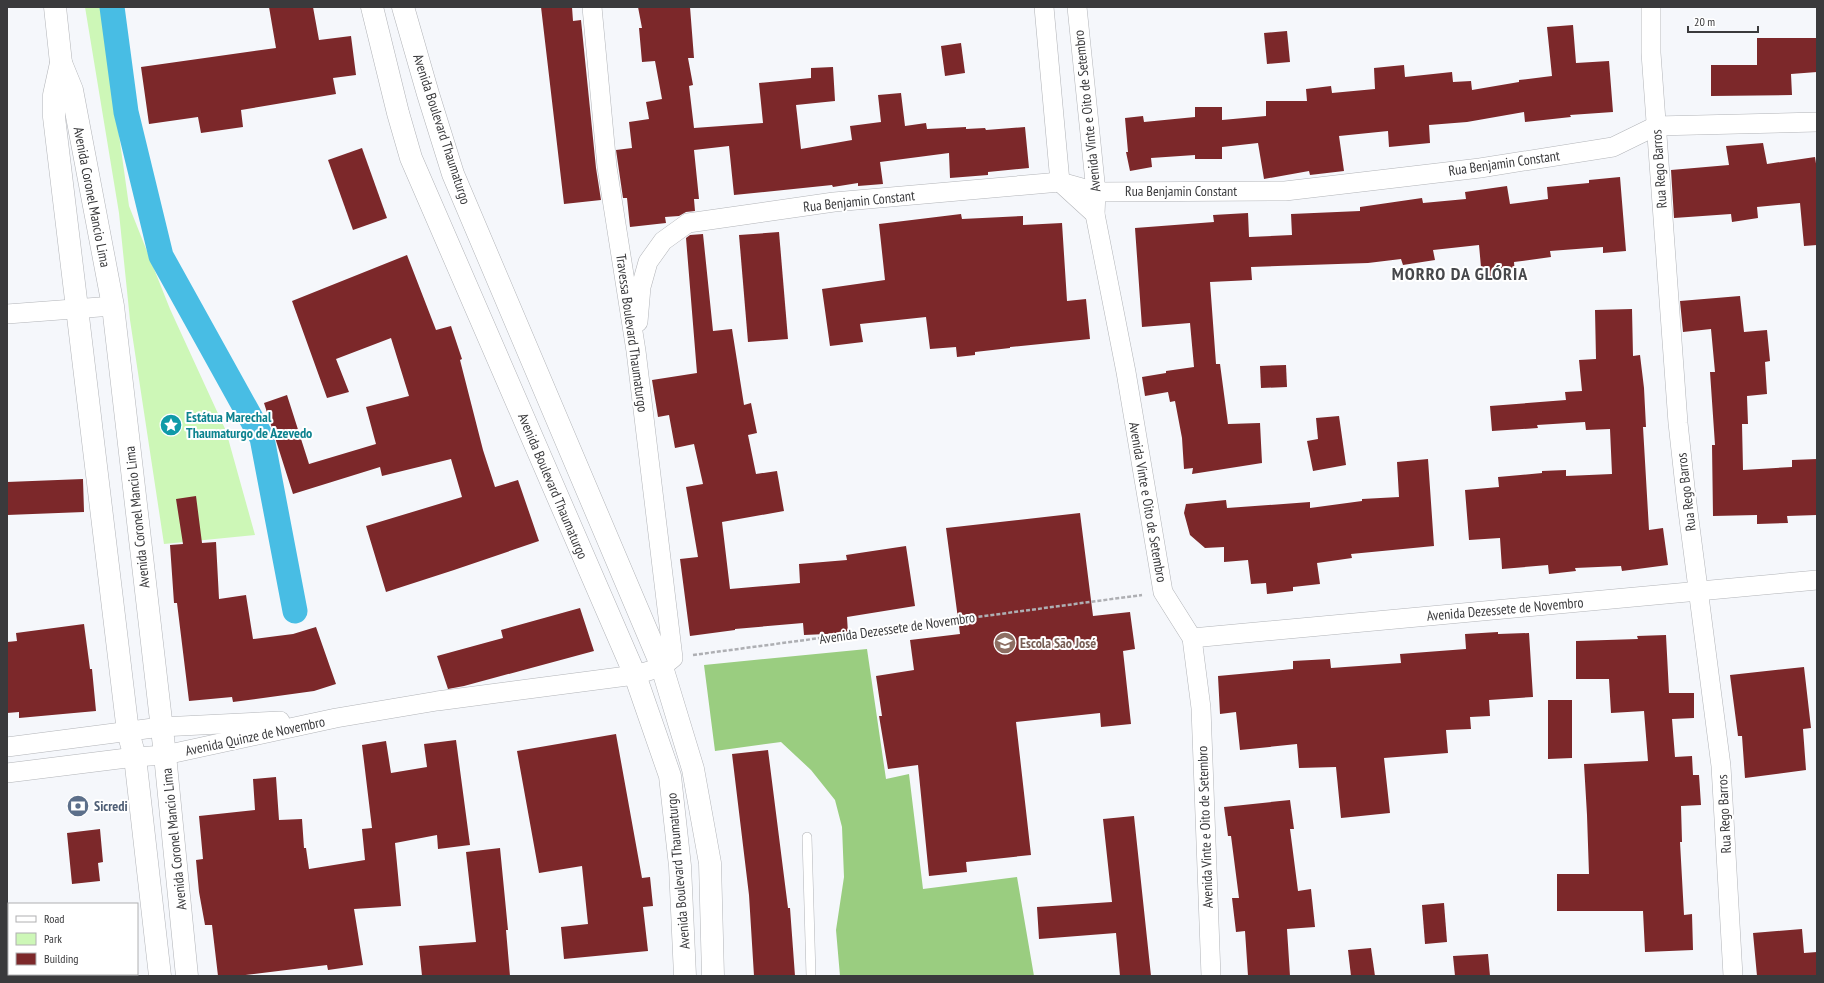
<svg xmlns="http://www.w3.org/2000/svg" width="1824" height="983" viewBox="0 0 1824 983" font-family="'PT Sans Narrow',sans-serif">
<style>
.green{fill:#cdf7b7}
.forest{fill:#9acd80}
.lines{fill:none;stroke-linecap:round;stroke-linejoin:round}
.canal{stroke:#48bde4;stroke-width:25}
.building{fill:#7c282a}
.service-casing{stroke:#b2b4b8;stroke-width:10}
.minor-casing{stroke:#b2b4b8;stroke-width:20}
.secondary-casing{stroke:#b2b4b8;stroke-width:23}
.path{stroke:#aeafb3;stroke-width:2.5;stroke-dasharray:4 2;stroke-linecap:butt}
.service{stroke:#fff;stroke-width:9}
.minor{stroke:#fff;stroke-width:19}
.secondary{stroke:#fff;stroke-width:22}
.labels{text-anchor:middle;dominant-baseline:central;stroke-width:4;stroke-linejoin:round;paint-order:stroke}
.street-label{font-size:14px;fill:#3a3a3c;stroke:#fff}
.culture-label{font-size:14px;font-weight:bold;fill:#0d838f;stroke:#fff;text-anchor:start}
.education-label{font-size:14px;font-weight:bold;fill:#785e54;stroke:#fff;text-anchor:start}
.service-label{font-size:14px;font-weight:bold;fill:#4e5e75;stroke:#fff;text-anchor:start}
.district-label{font-size:18px;font-weight:bold;letter-spacing:1px;fill:#46474a;stroke:#fff}
</style>
<rect width="100%" height="100%" fill="#f5f7fb"/>
<path class="green" d="M 85,7 L 101,7 L 129,206 L 170,309 L 226,431 L 255,535 L 164,544 L 130,320 L 119,213 Z"/>
<path class="forest" d="M 867,649 L 886,779 L 909,774 L 923,889 L 1017,877 L 1034,976 L 840,976 L 836,930 L 844,877 L 842,827 L 835,800 L 811,770 L 781,742 L 715,751 L 704,665 Z"/>
<g class="lines">
<path class="canal" d="M 112,7 L 126,112 L 161,256 L 262,438 L 295,611"/>
</g>
<g class="building">
<path d="M 269,7 L 313,7 L 319,40 L 351,36 L 356,75 L 333,78 L 336,94 L 241,110 L 243,127 L 201,133 L 198,117 L 149,124 L 141,67 L 276,48 Z"/>
<path d="M 541,7 L 572,7 L 573,21 L 581,20 L 596,168 L 601,200 L 564,204 Z"/>
<path d="M 638,7 L 690,7 L 694,58 L 688,58 L 693,85 L 689,86 L 694,128 L 763,123 L 759,83 L 811,78 L 811,68 L 833,67 L 835,101 L 796,105 L 801,149 L 852,140 L 850,126 L 881,122 L 878,95 L 901,93 L 905,126 L 926,123 L 927,129 L 966,127 L 966,129 L 985,128 L 986,130 L 1025,127 L 1029,168 L 988,172 L 988,175 L 950,178 L 949,153 L 880,162 L 883,184 L 858,186 L 858,183 L 833,187 L 832,185 L 734,195 L 729,146 L 694,150 L 699,199 L 694,199 L 695,211 L 686,212 L 679,216 L 665,217 L 666,223 L 630,227 L 627,198 L 623,198 L 616,150 L 632,148 L 629,122 L 649,119 L 646,102 L 662,99 L 655,61 L 642,62 L 639,28 L 642,28 Z"/>
<path d="M 1573,25 L 1576,63 L 1609,61 L 1613,112 L 1570,115 L 1571,117 L 1525,122 L 1524,112 L 1467,122 L 1429,125 L 1430,143 L 1389,147 L 1388,131 L 1339,136 L 1344,171 L 1310,175 L 1309,171 L 1264,179 L 1258,143 L 1222,147 L 1222,159 L 1195,159 L 1195,155 L 1151,158 L 1152,167 L 1130,171 L 1126,152 L 1128,152 L 1125,118 L 1143,116 L 1144,122 L 1195,117 L 1195,107 L 1222,107 L 1222,120 L 1266,116 L 1266,101 L 1307,101 L 1306,89 L 1331,86 L 1332,93 L 1375,89 L 1374,68 L 1404,65 L 1405,77 L 1452,72 L 1453,82 L 1471,81 L 1472,90 L 1519,82 L 1519,80 L 1552,76 L 1547,27 Z"/>
<path d="M 1287,31 L 1290,62 L 1267,64 L 1264,33 Z"/>
<path d="M 1757,38 L 1817,38 L 1817,72 L 1791,74 L 1792,95 L 1711,96 L 1711,65 L 1757,65 Z"/>
<path d="M 961,43 L 965,73 L 945,76 L 941,46 Z"/>
<path d="M 1763,143 L 1767,164 L 1815,157 L 1817,170 L 1817,245 L 1804,246 L 1800,203 L 1757,207 L 1758,218 L 1732,222 L 1731,214 L 1674,218 L 1671,170 L 1729,165 L 1726,146 Z"/>
<path d="M 362,148 L 387,218 L 353,230 L 328,160 Z"/>
<path d="M 1620,177 L 1626,251 L 1603,253 L 1603,247 L 1550,251 L 1551,257 L 1514,262 L 1515,275 L 1482,278 L 1479,245 L 1433,250 L 1435,260 L 1403,265 L 1401,259 L 1368,263 L 1251,267 L 1252,280 L 1210,282 L 1216,364 L 1220,364 L 1228,424 L 1260,423 L 1262,463 L 1192,474 L 1193,468 L 1184,469 L 1182,438 L 1175,401 L 1170,402 L 1168,392 L 1145,396 L 1142,377 L 1166,373 L 1166,371 L 1194,367 L 1190,323 L 1142,327 L 1135,228 L 1214,222 L 1213,215 L 1248,213 L 1249,237 L 1292,235 L 1291,214 L 1360,211 L 1360,207 L 1422,198 L 1423,203 L 1466,199 L 1465,192 L 1507,186 L 1510,204 L 1548,199 L 1547,187 L 1589,183 L 1589,180 Z"/>
<path d="M 961,214 L 962,219 L 1023,216 L 1023,225 L 1062,223 L 1067,301 L 1086,299 L 1090,339 L 1010,347 L 1010,348 L 975,352 L 975,355 L 957,357 L 956,347 L 930,349 L 926,317 L 860,324 L 863,342 L 830,346 L 822,289 L 885,280 L 879,224 Z"/>
<path d="M 779,232 L 788,339 L 748,342 L 739,235 Z"/>
<path d="M 703,234 L 713,331 L 732,329 L 744,405 L 751,403 L 757,433 L 748,435 L 756,474 L 777,471 L 784,511 L 722,522 L 730,589 L 800,583 L 799,564 L 847,560 L 846,555 L 906,546 L 915,606 L 847,617 L 848,633 L 804,635 L 803,623 L 735,629 L 735,630 L 690,636 L 680,559 L 698,557 L 686,487 L 703,484 L 694,444 L 675,448 L 669,415 L 658,417 L 652,380 L 697,373 L 686,238 L 690,235 Z"/>
<path d="M 407,255 L 436,330 L 451,326 L 462,359 L 460,360 L 483,450 L 495,487 L 518,480 L 539,541 L 454,570 L 386,592 L 366,526 L 462,497 L 451,459 L 382,476 L 380,467 L 293,494 L 264,403 L 287,395 L 309,464 L 376,444 L 366,407 L 409,396 L 391,338 L 336,359 L 349,392 L 327,398 L 292,301 Z"/>
<path d="M 1740,296 L 1744,332 L 1767,330 L 1770,361 L 1765,362 L 1767,394 L 1747,396 L 1748,424 L 1742,424 L 1743,470 L 1792,467 L 1792,460 L 1817,459 L 1817,515 L 1787,516 L 1788,523 L 1757,524 L 1757,515 L 1713,516 L 1712,445 L 1715,445 L 1710,372 L 1715,372 L 1711,329 L 1683,332 L 1680,301 Z"/>
<path d="M 1632,309 L 1633,356 L 1640,355 L 1644,388 L 1646,427 L 1643,427 L 1649,530 L 1663,528 L 1668,565 L 1622,571 L 1621,566 L 1575,568 L 1576,571 L 1549,574 L 1548,565 L 1502,569 L 1500,538 L 1469,540 L 1465,490 L 1499,487 L 1498,477 L 1542,473 L 1542,471 L 1566,470 L 1566,476 L 1612,474 L 1610,429 L 1586,430 L 1585,422 L 1537,425 L 1538,428 L 1492,431 L 1490,406 L 1566,400 L 1565,392 L 1582,391 L 1579,360 L 1596,359 L 1595,310 Z"/>
<path d="M 1286,365 L 1287,387 L 1261,388 L 1260,366 Z"/>
<path d="M 1339,416 L 1346,465 L 1313,471 L 1307,441 L 1318,439 L 1316,418 Z"/>
<path d="M 1428,459 L 1434,546 L 1351,554 L 1352,558 L 1317,563 L 1320,584 L 1293,587 L 1293,591 L 1267,594 L 1266,583 L 1251,584 L 1248,560 L 1224,562 L 1224,547 L 1205,548 L 1190,535 L 1184,513 L 1186,504 L 1226,500 L 1227,508 L 1310,502 L 1310,508 L 1362,501 L 1362,499 L 1399,497 L 1397,462 Z"/>
<path d="M 83,479 L 84,512 L 7,515 L 7,482 Z"/>
<path d="M 196,496 L 202,543 L 216,542 L 219,599 L 246,595 L 253,639 L 293,634 L 316,627 L 336,684 L 314,691 L 233,702 L 232,697 L 189,701 L 177,603 L 174,603 L 170,545 L 183,544 L 176,499 Z"/>
<path d="M 1080,513 L 1093,616 L 1130,612 L 1135,649 L 1123,651 L 1131,724 L 1101,727 L 1100,713 L 1016,722 L 1031,855 L 966,862 L 967,872 L 929,876 L 918,765 L 888,769 L 879,716 L 882,716 L 876,676 L 914,670 L 910,640 L 960,634 L 946,528 Z"/>
<path d="M 580,608 L 594,651 L 464,686 L 448,689 L 437,656 L 503,638 L 501,630 Z"/>
<path d="M 84,624 L 90,669 L 92,669 L 96,711 L 19,718 L 19,712 L 7,713 L 7,642 L 17,641 L 16,633 Z"/>
<path d="M 1498,632 L 1498,634 L 1529,633 L 1533,697 L 1489,700 L 1490,716 L 1470,717 L 1471,729 L 1446,730 L 1448,753 L 1384,758 L 1390,813 L 1341,818 L 1336,767 L 1299,768 L 1297,744 L 1240,750 L 1236,712 L 1220,714 L 1218,676 L 1293,669 L 1293,661 L 1330,659 L 1331,668 L 1401,663 L 1400,654 L 1466,649 L 1465,634 Z"/>
<path d="M 1666,635 L 1669,693 L 1694,693 L 1694,718 L 1672,719 L 1675,757 L 1692,756 L 1693,775 L 1699,775 L 1701,805 L 1681,806 L 1682,842 L 1680,842 L 1684,915 L 1692,914 L 1693,950 L 1645,952 L 1643,911 L 1557,911 L 1557,874 L 1589,874 L 1587,815 L 1584,764 L 1648,761 L 1644,711 L 1611,713 L 1609,679 L 1576,679 L 1576,641 L 1638,639 L 1637,636 Z"/>
<path d="M 1804,667 L 1811,728 L 1803,729 L 1806,770 L 1745,778 L 1742,736 L 1738,736 L 1730,675 Z"/>
<path d="M 1548,700 L 1572,700 L 1572,758 L 1548,759 Z"/>
<path d="M 616,734 L 642,878 L 650,877 L 653,906 L 643,907 L 648,951 L 564,959 L 561,927 L 588,924 L 582,866 L 539,873 L 517,751 Z"/>
<path d="M 456,740 L 470,845 L 438,849 L 437,835 L 395,843 L 401,906 L 354,909 L 363,965 L 328,970 L 327,965 L 237,976 L 218,976 L 212,925 L 205,925 L 199,892 L 196,860 L 203,859 L 199,816 L 255,810 L 253,779 L 276,777 L 279,820 L 302,819 L 304,848 L 306,848 L 309,869 L 365,860 L 362,829 L 372,828 L 362,745 L 386,741 L 391,773 L 427,767 L 424,744 Z"/>
<path d="M 768,750 L 788,908 L 790,908 L 795,976 L 754,976 L 749,895 L 732,754 Z"/>
<path d="M 1290,800 L 1294,829 L 1290,829 L 1298,891 L 1311,889 L 1315,927 L 1287,929 L 1290,976 L 1248,976 L 1245,931 L 1236,932 L 1232,898 L 1239,898 L 1231,836 L 1228,836 L 1224,807 Z"/>
<path d="M 1134,816 L 1151,976 L 1120,976 L 1116,933 L 1039,939 L 1037,907 L 1112,902 L 1103,819 Z"/>
<path d="M 100,829 L 103,862 L 98,863 L 100,881 L 72,884 L 67,833 Z"/>
<path d="M 500,848 L 508,930 L 506,930 L 510,976 L 422,976 L 419,946 L 476,942 L 466,852 Z"/>
<path d="M 1444,903 L 1447,942 L 1425,944 L 1422,905 Z"/>
<path d="M 1802,929 L 1804,953 L 1817,952 L 1817,976 L 1757,976 L 1753,933 Z"/>
<path d="M 1371,948 L 1375,976 L 1351,976 L 1348,950 Z"/>
<path d="M 1488,954 L 1490,976 L 1455,976 L 1453,956 Z"/>
</g>
<g class="lines">
<g class="service-casing">
<path id="service" d="M 807,837 L 811,976"/>
</g>
<g class="minor-casing">
<g id="minor">
<path d="M 1044,7 L 1060,182 L 1095,214"/>
<path d="M 1077,7 L 1096,192 L 1095,214 L 1126,372 L 1163,592 L 1192,638 L 1201,708 L 1211,976"/>
<path d="M 1651,7 L 1651,53 L 1678,423 L 1686,496 L 1721,766 L 1733,976"/>
<path d="M 7,314 L 113,306"/>
<path d="M 638,322 L 641,287 L 648,262 L 663,241 L 688,223 L 834,202 L 1060,182 L 1096,192 L 1285,191 L 1480,168 L 1613,147 L 1656,126 L 1817,122"/>
<path d="M 1192,638 L 1817,580"/>
<path d="M 7,747 L 161,727 L 280,721"/>
<path d="M 7,773 L 135,757 L 165,755 L 336,718 L 437,701 L 635,675 L 662,667 L 673,658 L 636,351 L 607,167 L 592,7"/>
</g>
</g>
<g class="secondary-casing">
<g id="secondary">
<path d="M 55,7 L 61,63 L 72,90 L 113,306 L 165,755 L 187,976"/>
<path d="M 372,7 L 398,113 L 411,158 L 635,675 L 670,776 L 680,866 L 685,976"/>
<path d="M 403,7 L 428,94 L 453,174 L 662,667 L 693,769 L 710,863 L 713,976"/>
<path d="M 61,63 L 54,95 L 54,117 L 128,732 L 135,757 L 160,976"/>
</g>
</g>
<path class="path" d="M 693,655 L 1142,595"/>
<use href="#service" class="service"/>
<use href="#minor" class="minor"/>
<use href="#secondary" class="secondary"/>
</g>
<defs>
<g id="sight-disc" transform="scale(1.15)"><circle r="9.5" fill="#0f9aa8" stroke="#fff"/><path d="M0-6L1.8-2.2L6-1.7L2.9 1.2L3.7 5.4L0 3.3L-3.7 5.4L-2.9 1.2L-6-1.7L-1.8-2.2Z" fill="#fff"/></g>
<g id="school-disc" transform="scale(1.15)"><circle r="9.5" fill="#8d6e63" stroke="#fff"/><path d="M0-5L7-2L0 1L-7-2ZM-4 1L0 2.5L4 1V4Q0 6-4 4Z" fill="#fff"/></g>
<g id="bank-disc" transform="scale(1.15)"><circle r="9.5" fill="#5c6f8a" stroke="#fff"/><path d="M-6-4H6V4H-6ZM0-2.3a2.3 2.3 0 1 0 0 4.6a2.3 2.3 0 1 0 0-4.6Z" fill="#fff"/></g>
</defs>
<g fill-rule="evenodd">
<use href="#sight-disc" x="171" y="425"/>
<use href="#school-disc" x="1005" y="643"/>
<use href="#bank-disc" x="78" y="806"/>
</g>
<g class="labels">
<g class="street-label">
<text transform="translate(1087 111) rotate(-96)">Avenida Vinte e Oito de Setembro</text>
<text transform="translate(442 129) rotate(72)">Avenida Boulevard Thaumaturgo</text>
<text transform="translate(1504 163) rotate(-8)">Rua Benjamin Constant</text>
<text transform="translate(1659 169) rotate(-94)">Rua Rego Barros</text>
<text x="1181" y="191">Rua Benjamin Constant</text>
<text transform="translate(92 197) rotate(79)">Avenida Coronel Mancio Lima</text>
<text transform="translate(859 201) rotate(-6)">Rua Benjamin Constant</text>
<text transform="translate(632 333) rotate(82)">Travessa Boulevard Thaumaturgo</text>
<text transform="translate(553 486) rotate(67)">Avenida Boulevard Thaumaturgo</text>
<text transform="translate(1686 492) rotate(-97)">Rua Rego Barros</text>
<text transform="translate(1148 502) rotate(80)">Avenida Vinte e Oito de Setembro</text>
<text transform="translate(137 517) rotate(-96)">Avenida Coronel Mancio Lima</text>
<text transform="translate(1505 609) rotate(-5)">Avenida Dezessete de Novembro</text>
<text transform="translate(897 628) rotate(-8)">Avenida Dezessete de Novembro</text>
<text transform="translate(255 736) rotate(-12)">Avenida Quinze de Novembro</text>
<text transform="translate(1724 814) rotate(-93)">Rua Rego Barros</text>
<text transform="translate(1205 827) rotate(-92)">Avenida Vinte e Oito de Setembro</text>
<text transform="translate(174 839) rotate(-96)">Avenida Coronel Mancio Lima</text>
<text transform="translate(678 871) rotate(-95)">Avenida Boulevard Thaumaturgo</text>
</g>
<g class="culture-label">
<text x="186" y="417">Estátua Marechal<tspan x="186" dy="16">Thaumaturgo de Azevedo</tspan></text>
</g>
<g class="education-label">
<text x="1020" y="643">Escola São José</text>
</g>
<g class="service-label">
<text x="94" y="806">Sicredi</text>
</g>
<g class="district-label">
<text x="1460" y="273">MORRO DA GLÓRIA</text>
</g>
</g>
<rect width="1824" height="983" fill="none" stroke="#3a3a3c" stroke-width="16"/>
<rect x="8" y="903" width="130" height="72" fill="#ffffff" stroke="#b0b0b1"/>
<rect x="16" y="916" width="20" height="6" fill="#ffffff" stroke="#b0b0b1"/>
<text x="44" y="923" font-size="12" fill="#3a3a3c">Road</text>
<rect x="16" y="933" width="20" height="12" fill="#cdf7b7" stroke="#b0b0b1"/>
<text x="44" y="943" font-size="12" fill="#3a3a3c">Park</text>
<rect x="16" y="953" width="20" height="12" fill="#7c282a" stroke="#b0b0b1"/>
<text x="44" y="963" font-size="12" fill="#3a3a3c">Building</text>
<path d="M1688 26v6h70v-6" fill="none" stroke="#3a3a3c" stroke-width="2"/>
<text x="1694" y="26" font-size="12" fill="#3a3a3c" stroke="#ffffff" stroke-width="3" paint-order="stroke">20 m</text>
</svg>
